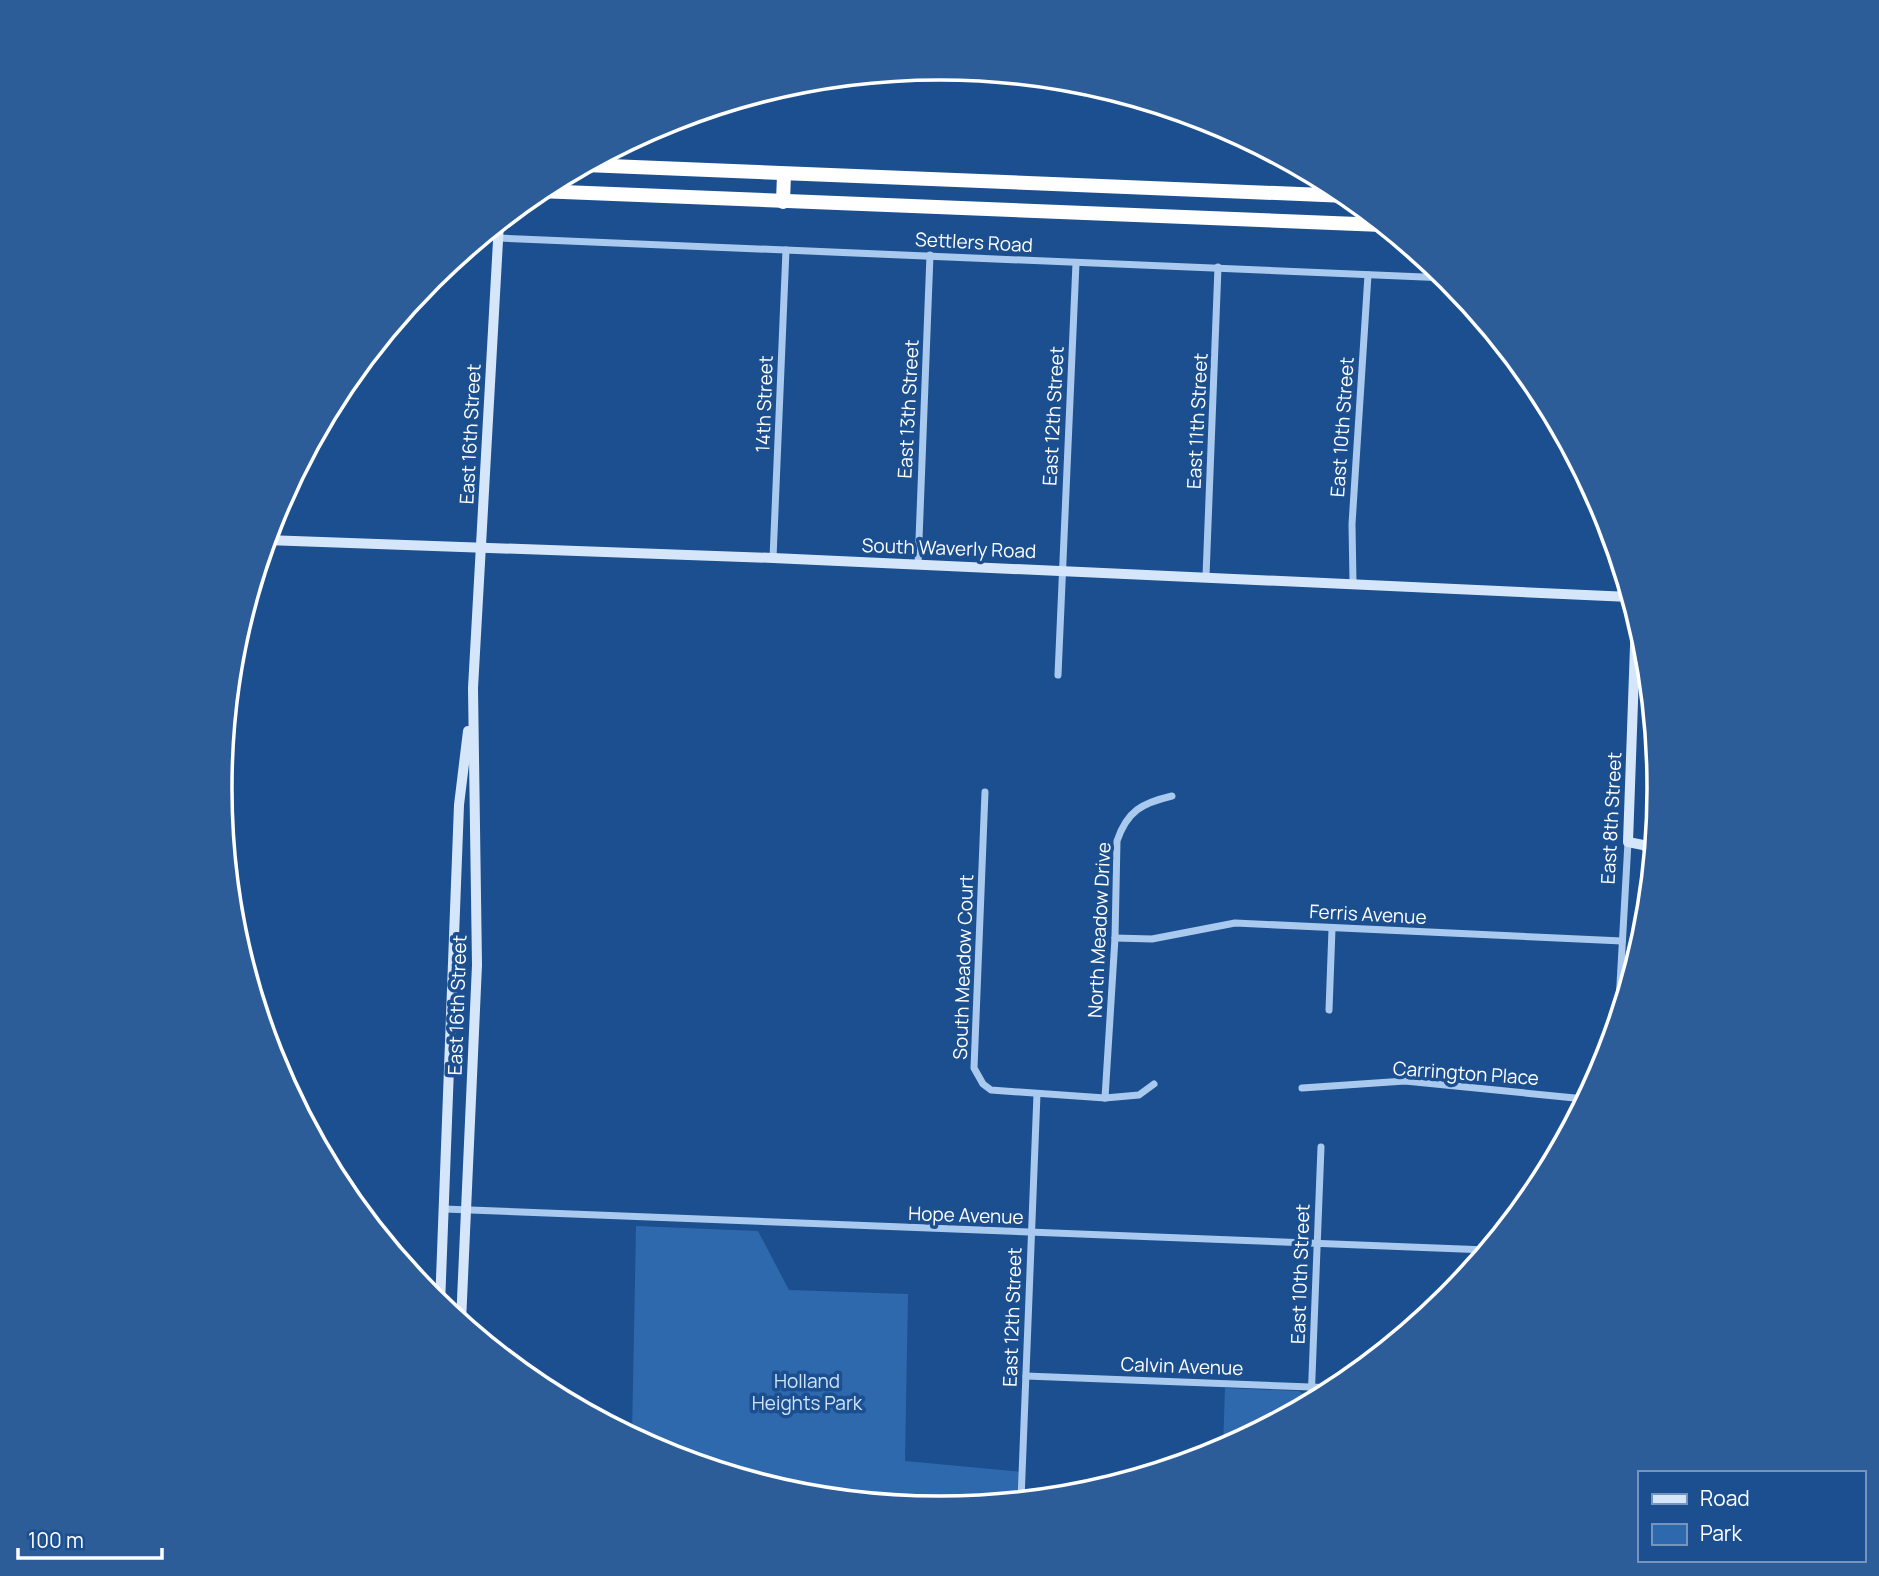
<svg xmlns="http://www.w3.org/2000/svg" width="1879" height="1576" viewBox="0 0 1879 1576" font-family="Manrope,sans-serif">
<style>
.green{fill:#2e69ad}
.lines{fill:none;stroke-linecap:round;stroke-linejoin:round}
.street{stroke:#a9c9ee;stroke-width:7}
.secondary{stroke:#d6e6fa;stroke-width:10}
.highway{stroke:#fff;stroke-width:14}
.labels{text-anchor:middle;dominant-baseline:central;stroke-width:7;stroke-linejoin:round;paint-order:stroke}
.street-label{font-size:19px;fill:#fff;stroke:#1b4f8f}
.park-label{font-size:19px;fill:#cfe3fa;stroke:#1b4f8f}
.rim{fill:none;stroke:#fff;stroke-width:3.5}
</style>
<rect width="100%" height="100%" fill="#1b4f8f"/>
<g class="green">
<path d="M 636,1226 L 758,1231 L 789,1290 L 908,1294 L 905,1461 L 1022,1472 L 1021,1500 L 939,1508 L 799,1494 L 664,1453 L 632,1436 Z"/>
<path d="M 1225,1388 L 1299,1391 L 1303,1394 L 1304,1405 L 1223,1449 Z"/>
</g>
<g class="lines">
<g class="street">
<path d="M 499,238 L 1447,278"/>
<path d="M 773,558 L 786,250"/>
<path d="M 918,565 L 930,255"/>
<path d="M 1206,576 L 1218,267"/>
<path d="M 1353,582 L 1352,524 L 1368,275"/>
<path d="M 1058,675 L 1076,263"/>
<path d="M 985,792 L 974,1068 L 983,1084 L 991,1090 L 1105,1098 L 1139,1095 L 1154,1084"/>
<path d="M 1115,938 L 1152,939 L 1235,923 L 1622,941"/>
<path d="M 1329,1010 L 1332,929"/>
<path d="M 1618,1020 L 1628,842"/>
<path d="M 1302,1088 L 1405,1081 L 1585,1099"/>
<path d="M 1105,1098 L 1115,938 L 1117,841 C 1127,811 1142,803 1172,796"/>
<path d="M 444,1209 L 1487,1250"/>
<path d="M 1026,1376 L 1337,1388"/>
<path d="M 1311,1402 L 1321,1147"/>
<path d="M 1021,1500 L 1037,1094"/>
</g>
<g class="secondary">
<path d="M 266,540 L 773,558 L 1630,597"/>
<path d="M 1636,618 L 1628,842 L 1643,845 L 1653,852"/>
<path d="M 440,1305 L 459,805 L 468,731"/>
<path d="M 461,1322 L 477,965 L 473,688 L 499,223"/>
</g>
<g class="highway">
<path d="M 585,165 L 1347,196"/>
<path d="M 538,191 L 1382,225"/>
<path d="M 783,202 L 784,174"/>
</g>
</g>
<g class="labels">
<g class="street-label">
<text transform="translate(974 242) rotate(3)">Settlers Road</text>
<text transform="translate(764 404) rotate(-88)">14th Street</text>
<text transform="translate(908 409) rotate(-87)">East 13th Street</text>
<text transform="translate(1053 416) rotate(-87)">East 12th Street</text>
<text transform="translate(1197 421) rotate(-87)">East 11th Street</text>
<text transform="translate(1342 427) rotate(-86)">East 10th Street</text>
<text transform="translate(470 434) rotate(-87)">East 16th Street</text>
<text transform="translate(949 548) rotate(2)">South Waverly Road</text>
<text transform="translate(1611 818) rotate(-87)">East 8th Street</text>
<text transform="translate(1368 914) rotate(3)">Ferris Avenue</text>
<text transform="translate(1099 930) rotate(-87)">North Meadow Drive</text>
<text transform="translate(963 967) rotate(-88)">South Meadow Court</text>
<text transform="translate(457 1005) rotate(-88)">East 16th Street</text>
<text transform="translate(1466 1073) rotate(4)">Carrington Place</text>
<text transform="translate(966 1215) rotate(2)">Hope Avenue</text>
<text transform="translate(1300 1274) rotate(-88)">East 10th Street</text>
<text transform="translate(1012 1317) rotate(-88)">East 12th Street</text>
<text transform="translate(1182 1366) rotate(2)">Calvin Avenue</text>
</g>
<g class="park-label">
<text x="807" y="1381">Holland<tspan x="807" dy="22">Heights Park</tspan></text>
</g>
</g>
<path d="M0 0H1879V1576H0ZM939 80H940A707 707 0 0 1 1647 787V789A707 707 0 0 1 940 1496H939A707 707 0 0 1 232 789V787A707 707 0 0 1 939 80Z" fill="#2d5d98" fill-rule="evenodd"/>
<path class="rim" d="M939 80H940A707 707 0 0 1 1647 787V789A707 707 0 0 1 940 1496H939A707 707 0 0 1 232 789V787A707 707 0 0 1 939 80Z"/>
<rect x="1638" y="1471" width="228" height="91" fill="#1b4f8f" stroke="#7695bc" stroke-width="2"/>
<rect x="1652" y="1494" width="35" height="10" fill="#d6e6fa" stroke="#7695bc" stroke-width="2"/>
<text x="1700" y="1506" font-size="21" fill="#ffffff">Road</text>
<rect x="1652" y="1524" width="35" height="21" fill="#2e69ad" stroke="#7695bc" stroke-width="2"/>
<text x="1700" y="1541" font-size="21" fill="#ffffff">Park</text>
<path d="M18 1548v10h144v-10" fill="none" stroke="#ffffff" stroke-width="3.5"/>
<text x="28" y="1548" font-size="21" fill="#ffffff" stroke="#1b4f8f" stroke-width="5" paint-order="stroke">100 m</text>
</svg>
